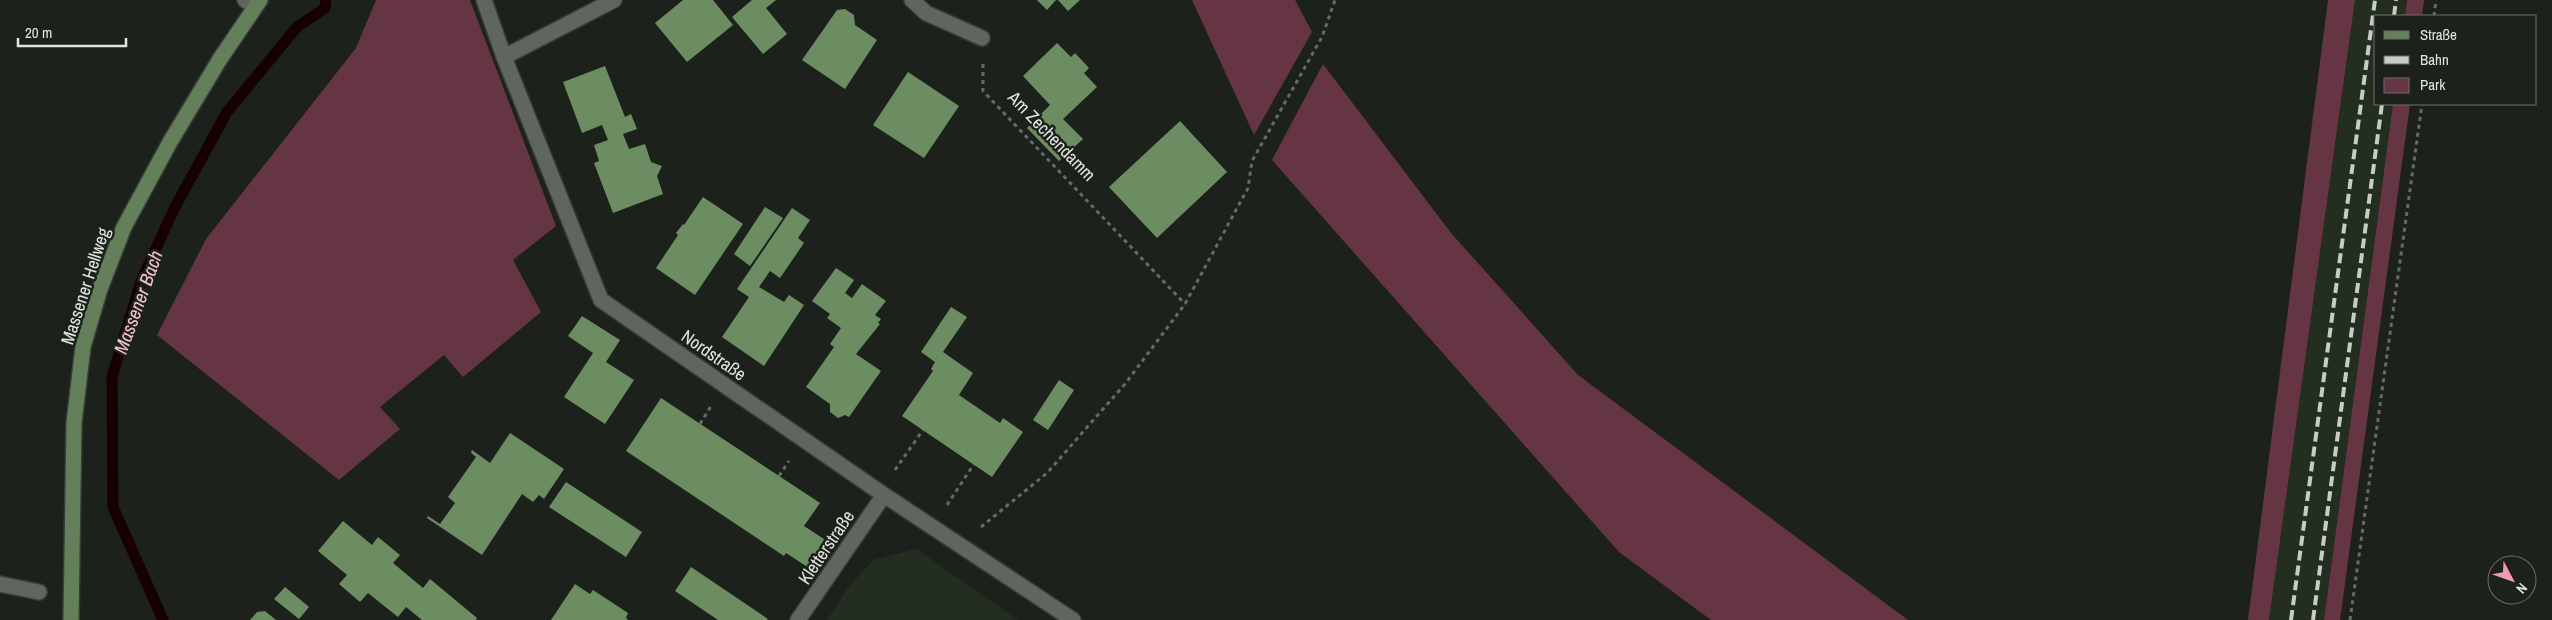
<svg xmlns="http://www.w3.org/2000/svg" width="2552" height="620" viewBox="0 0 2552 620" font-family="'Archivo Narrow',sans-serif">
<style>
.built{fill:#232d20}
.green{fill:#663544}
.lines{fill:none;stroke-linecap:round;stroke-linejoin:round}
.stream{stroke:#160005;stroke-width:11}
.building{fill:#6c8d62}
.lane-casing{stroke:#373c36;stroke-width:18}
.street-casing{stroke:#373c36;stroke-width:18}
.secondary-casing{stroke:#373c36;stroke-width:18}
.path{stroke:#666b65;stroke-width:3;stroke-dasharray:4 4;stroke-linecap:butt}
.lane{stroke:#5f665d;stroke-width:15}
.street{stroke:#5f665d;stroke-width:15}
.secondary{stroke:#63805a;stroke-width:15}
.rail{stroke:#c8ccc7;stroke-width:4;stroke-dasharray:10 5;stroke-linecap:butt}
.labels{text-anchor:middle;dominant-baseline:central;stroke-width:5;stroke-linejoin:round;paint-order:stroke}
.street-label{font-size:18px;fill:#e1e5e0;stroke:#1c221b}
.water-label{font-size:19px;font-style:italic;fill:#f7c3d1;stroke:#1c221b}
</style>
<rect width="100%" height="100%" fill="#1c221b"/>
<g class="built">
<path d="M 2355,0 L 2407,0 L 2405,16 L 2376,16 L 2376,104 L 2393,104 L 2324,620 L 2269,620 Z"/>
<path d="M 916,549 L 1018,620 L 827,620 L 848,588 L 873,560 Z"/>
</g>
<g class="green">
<path d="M 376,0 L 470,0 L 556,226 L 513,260 L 541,312 L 463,377 L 444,355 L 380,407 L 400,429 L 339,480 L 157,335 L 206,239 L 356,48 Z"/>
<path d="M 1192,0 L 1295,0 L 1312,32 L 1254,135 Z"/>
<path d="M 2328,0 L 2355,0 L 2269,620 L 2248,620 Z"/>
<path d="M 2407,0 L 2424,0 L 2422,16 L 2405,16 Z"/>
<path d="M 1323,64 L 1451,233 L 1578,375 L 1908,620 L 1711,620 L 1619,552 L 1272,160 Z"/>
<path d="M 2393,104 L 2410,104 L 2340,620 L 2324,620 Z"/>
</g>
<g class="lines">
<path class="stream" d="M 163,620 L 113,507 L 112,377 L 141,281 L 175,207 L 227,112 L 297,27 L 325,8 L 326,0"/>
</g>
<g class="building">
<path d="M 683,0 L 713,0 L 733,25 L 687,62 L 655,23 Z"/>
<path d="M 752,0 L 776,0 L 766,8 L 787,34 L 763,54 L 732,17 Z"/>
<path d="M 1037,0 L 1056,0 L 1047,10 Z"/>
<path d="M 1058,0 L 1080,0 L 1068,11 Z"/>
<path d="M 845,9 L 854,15 L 855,25 L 877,40 L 845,89 L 802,60 L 837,10 Z"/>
<path d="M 1057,43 L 1071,57 L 1075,53 L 1089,68 L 1084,73 L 1097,87 L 1063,119 L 1083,139 L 1059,161 L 1027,128 L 1050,105 L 1023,76 Z"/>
<path d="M 605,66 L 625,117 L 631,114 L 637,129 L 623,134 L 629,149 L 645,144 L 651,162 L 662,166 L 657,176 L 663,194 L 613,213 L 594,163 L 599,161 L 594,145 L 608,140 L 602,125 L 582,133 L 563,82 Z"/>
<path d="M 908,72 L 959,106 L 924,158 L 873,125 Z"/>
<path d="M 1180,121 L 1227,172 L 1157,238 L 1109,187 Z"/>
<path d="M 703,197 L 743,224 L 695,295 L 656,268 L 678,235 L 676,233 L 683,224 L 684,225 Z"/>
<path d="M 765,207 L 783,218 L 750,266 L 734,254 Z"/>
<path d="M 792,208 L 810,220 L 798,238 L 804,243 L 780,278 L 770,271 L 759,287 L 784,302 L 789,295 L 804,305 L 764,366 L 722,337 L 749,297 L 737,289 Z"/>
<path d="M 836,268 L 854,280 L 845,293 L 852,298 L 862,284 L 886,301 L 875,315 L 881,319 L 878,323 L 880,324 L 856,354 L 881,371 L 849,417 L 845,415 L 838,418 L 830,412 L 830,404 L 806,387 L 834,347 L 830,344 L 841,328 L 827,318 L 830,314 L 812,301 Z"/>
<path d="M 951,307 L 967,317 L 943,352 L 973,373 L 959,395 L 1000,423 L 1003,418 L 1023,432 L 992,477 L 902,416 L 933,371 L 931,369 L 935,362 L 921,352 Z"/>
<path d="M 582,316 L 620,340 L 606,362 L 634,380 L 605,424 L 564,397 L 593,353 L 568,336 Z"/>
<path d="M 1059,380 L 1074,390 L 1048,430 L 1033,420 Z"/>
<path d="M 661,398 L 820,503 L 804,526 L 827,541 L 809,568 L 786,553 L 784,556 L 626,451 Z"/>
<path d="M 510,433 L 564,469 L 544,499 L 539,495 L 533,502 L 522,494 L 482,555 L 427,518 L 428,516 L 440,524 L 455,503 L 448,497 L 476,457 L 471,453 L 472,450 L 490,463 Z"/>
<path d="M 566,482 L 642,532 L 626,557 L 549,507 Z"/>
<path d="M 343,521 L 372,545 L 378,537 L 400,555 L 393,563 L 423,588 L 430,579 L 477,618 L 476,620 L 422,620 L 406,607 L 398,617 L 368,593 L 360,602 L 339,584 L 347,575 L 318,551 Z"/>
<path d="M 691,567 L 768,619 L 767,620 L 718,620 L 675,591 Z"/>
<path d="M 575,584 L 590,594 L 593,590 L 628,613 L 626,618 L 628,620 L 551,620 Z"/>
<path d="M 285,587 L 309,607 L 299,619 L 274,599 Z"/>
<path d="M 265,611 L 276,620 L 250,620 L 257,612 Z"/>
</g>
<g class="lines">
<g class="lane-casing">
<path id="lane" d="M 245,0 L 255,6"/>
</g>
<g class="street-casing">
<g id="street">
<path d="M 484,0 L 504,57 L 601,300 L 884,495 L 1073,620"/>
<path d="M 912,0 L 926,13 L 982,38"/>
<path d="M 504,57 L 614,0"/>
<path d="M 0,584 L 39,592"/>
<path d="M 798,620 L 884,495"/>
</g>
</g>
<g class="secondary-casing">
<path id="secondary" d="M 71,620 L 74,423 L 83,347 L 100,289 L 124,227 L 170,142 L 220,59 L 260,0"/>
</g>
<g class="path">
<path d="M 2434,16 L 2436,0"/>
<path d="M 983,64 L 983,91 L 1185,304"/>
<path d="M 700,424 L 711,406"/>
<path d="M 895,470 L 923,430"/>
<path d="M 779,476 L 789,461"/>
<path d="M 947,505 L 974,464"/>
<path d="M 981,527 L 1047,473 L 1125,384 L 1185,304 L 1248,188 L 1252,161 L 1322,37 L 1335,0"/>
<path d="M 2350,620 L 2422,104"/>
</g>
<use href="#lane" class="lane"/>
<use href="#street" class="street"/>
<use href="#secondary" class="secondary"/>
<g class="rail">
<path d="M 2394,16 L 2396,0"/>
<path d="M 2291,620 L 2375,0"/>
<path d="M 2313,620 L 2382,104"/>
</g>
</g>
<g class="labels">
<g class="street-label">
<text transform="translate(1052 136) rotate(46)">Am Zechendamm</text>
<text transform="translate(85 286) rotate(-72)">Massener Hellweg</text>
<text transform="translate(714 355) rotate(35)">Nordstraße</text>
<text transform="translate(826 547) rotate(-56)">Kletterstraße</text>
</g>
<g class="water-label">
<text transform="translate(138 302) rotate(-70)">Massener Bach</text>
</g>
</g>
<rect x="2374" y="15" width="162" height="90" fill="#1c221b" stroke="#6b706a"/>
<rect x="2384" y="31" width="25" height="8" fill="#63805a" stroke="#6b706a"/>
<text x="2420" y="40" font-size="15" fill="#e1e5e0">Straße</text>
<rect x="2384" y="56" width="25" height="8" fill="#c8ccc7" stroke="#6b706a"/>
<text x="2420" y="65" font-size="15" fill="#e1e5e0">Bahn</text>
<rect x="2384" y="78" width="25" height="15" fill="#663544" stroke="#6b706a"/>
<text x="2420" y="90" font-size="15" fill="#e1e5e0">Park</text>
<g transform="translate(2512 580) rotate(131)"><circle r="24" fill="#1c221b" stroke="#6b706a"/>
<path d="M0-4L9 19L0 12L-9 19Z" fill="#f19ab3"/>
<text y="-8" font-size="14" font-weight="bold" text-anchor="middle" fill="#e1e5e0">N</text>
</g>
<path d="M18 38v8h108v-8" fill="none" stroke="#e1e5e0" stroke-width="2.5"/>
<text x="25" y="38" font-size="15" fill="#e1e5e0" stroke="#1c221b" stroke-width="4" paint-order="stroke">20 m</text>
</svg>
